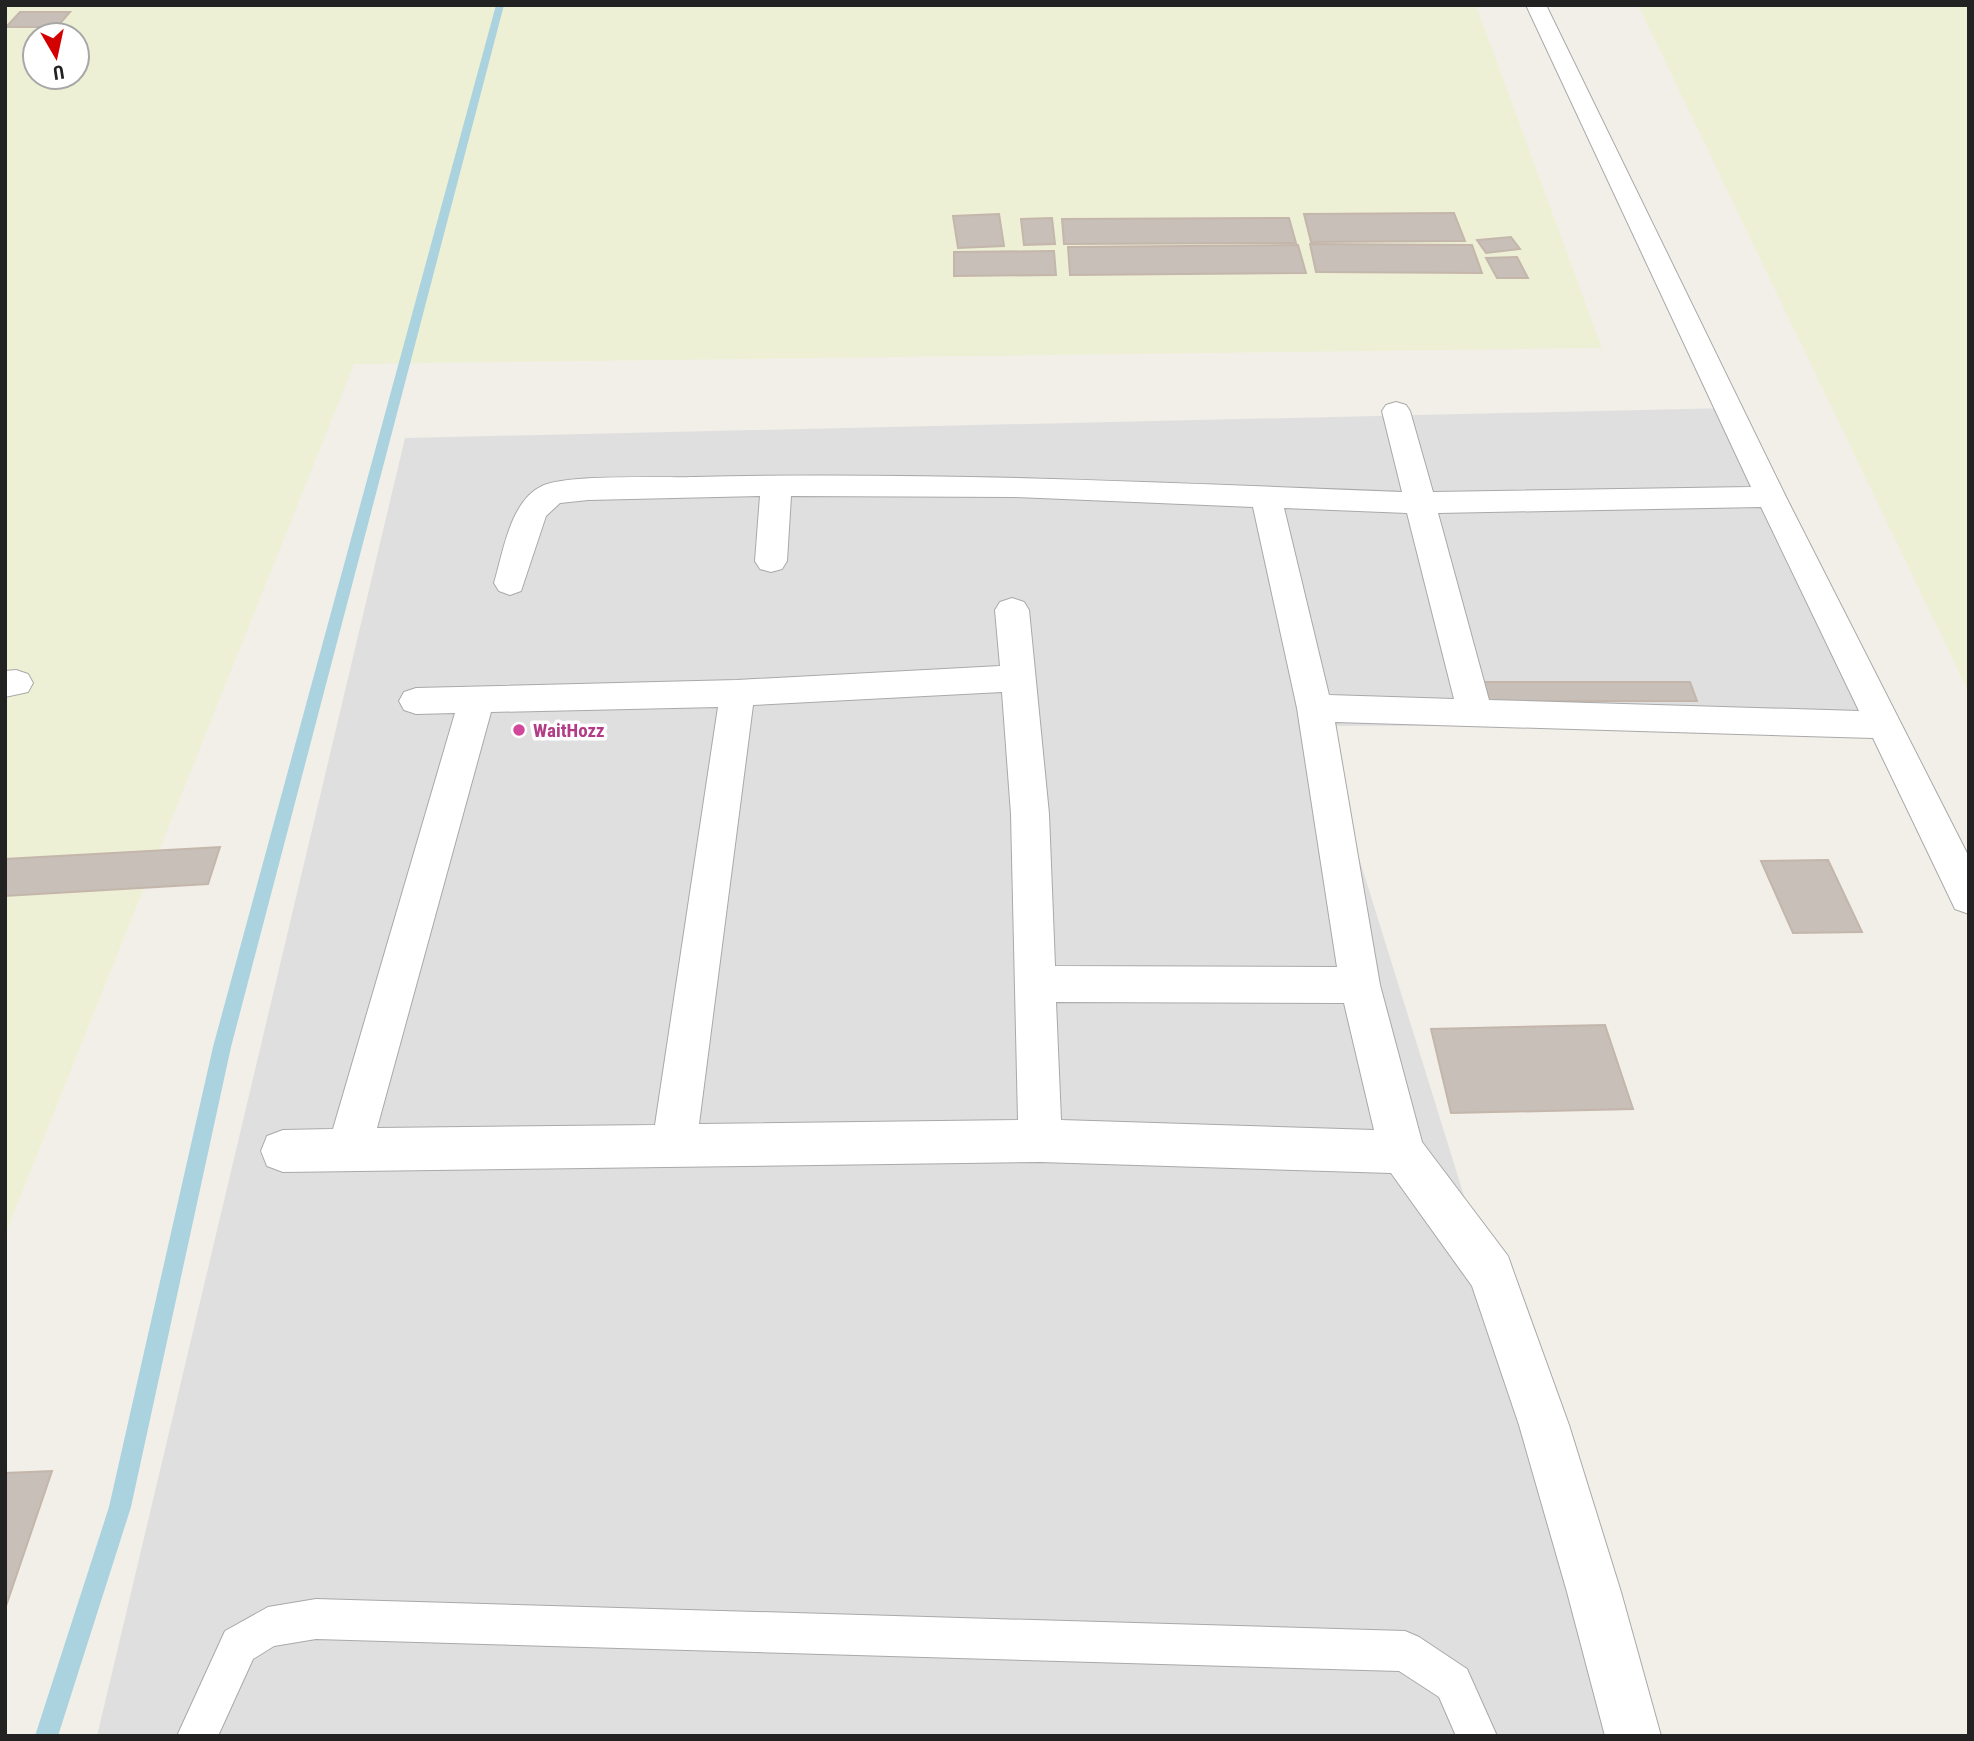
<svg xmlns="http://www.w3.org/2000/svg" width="1974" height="1741" viewBox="0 0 1974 1741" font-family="'Roboto Condensed',sans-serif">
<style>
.residential{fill:#e0dfdf}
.farmland{fill:#eef0d5;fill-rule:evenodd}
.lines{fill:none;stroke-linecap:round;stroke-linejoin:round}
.stream{fill:#aad3df;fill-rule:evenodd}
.building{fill:#c7bfb8;stroke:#c4b6ab;stroke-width:2}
.service-casing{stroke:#a9a9a9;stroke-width:2}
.minor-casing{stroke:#a9a9a9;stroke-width:2}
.service{fill:#fff;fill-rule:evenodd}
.minor{fill:#fff;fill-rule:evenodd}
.hotel-dot{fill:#d1479c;stroke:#fff;stroke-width:2.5}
.labels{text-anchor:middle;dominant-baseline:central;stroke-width:7;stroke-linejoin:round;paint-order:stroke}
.hotel-label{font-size:19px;font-weight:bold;fill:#b23c85;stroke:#fff;text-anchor:start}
</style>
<rect width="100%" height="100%" fill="#f2efe9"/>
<path class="residential" d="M 1728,408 L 1885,725 L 1318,726 L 1632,1736 L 97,1736 L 405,438 Z"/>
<g class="farmland">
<path d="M 5,5 L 1476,5 L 1602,348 L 354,364 L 5,1235 ZM 35,35 L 77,35 L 77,77 L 35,77 Z"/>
<path d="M 1638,5 L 1969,5 L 1969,693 Z"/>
</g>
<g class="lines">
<path class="stream" d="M 496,5 L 504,5 L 231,1047 L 131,1507 L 58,1736 L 35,1736 L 109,1507 L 213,1047 Z"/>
</g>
<g class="building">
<path d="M 20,12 L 70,12 L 57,27 L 6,27 Z"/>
<path d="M 1454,213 L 1465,241 L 1311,242 L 1304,214 Z"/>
<path d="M 999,214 L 1004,246 L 958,248 L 953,216 Z"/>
<path d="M 1052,218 L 1055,244 L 1024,245 L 1021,219 Z"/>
<path d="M 1289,218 L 1296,243 L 1064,244 L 1062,219 Z"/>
<path d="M 1511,237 L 1520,249 L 1486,253 L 1477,240 Z"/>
<path d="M 1310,244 L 1472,245 L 1482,273 L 1316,272 Z"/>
<path d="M 1298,245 L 1306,273 L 1070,275 L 1068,247 Z"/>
<path d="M 1054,251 L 1056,275 L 954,276 L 954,252 Z"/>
<path d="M 1517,257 L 1528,278 L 1497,278 L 1486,258 Z"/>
<path d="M 1483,682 L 1690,682 L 1697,701 L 1488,701 Z"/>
<path d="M 220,847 L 208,884 L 5,896 L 5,859 Z"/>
<path d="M 1828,860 L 1862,932 L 1793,933 L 1761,861 Z"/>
<path d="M 1605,1025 L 1633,1109 L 1451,1113 L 1431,1029 Z"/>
<path d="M 52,1471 L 5,1609 L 5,1473 Z"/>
</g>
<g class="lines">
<g class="service-casing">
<path id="service" d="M 316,1599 L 1405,1631 L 1419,1637 L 1467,1669 L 1497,1736 L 1456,1736 L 1439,1697 L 1399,1671 L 316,1639 L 274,1646 L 253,1659 L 218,1736 L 177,1736 L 225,1631 L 268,1607 Z"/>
</g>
<g class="minor-casing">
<g id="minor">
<path d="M 1526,5 L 1546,5 L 1786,497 L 1969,857 L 1969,914 L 1955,909 L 1873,738 L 1335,722 L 1380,985 L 1422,1142 L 1508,1256 L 1514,1273 L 1569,1425 L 1621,1592 L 1661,1736 L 1605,1736 L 1567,1592 L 1519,1425 L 1472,1286 L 1391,1173 L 1040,1162 L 283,1172 L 267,1166 L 261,1151 L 267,1136 L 283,1130 L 333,1129 L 455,713 L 416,714 L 404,710 L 399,701 L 404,692 L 416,688 L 737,680 L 1000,666 L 995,610 L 1000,602 L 1012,598 L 1024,602 L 1029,610 L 1049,814 L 1055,966 L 1337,967 L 1297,708 L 1253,507 L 1014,497 L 791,496 L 787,561 L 782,569 L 771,572 L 760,569 L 755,561 L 760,496 L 588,500 L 560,503 L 546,516 L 521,591 L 510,595 L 499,591 L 494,583 C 503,553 510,501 542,486 C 568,474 661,478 694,477 C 930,471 1167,483 1402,492 L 1382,411 L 1386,405 L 1396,402 L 1406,405 L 1410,411 L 1433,492 L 1751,487 ZM 1761,507 L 1859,711 L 1489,700 L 1438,513 ZM 1284,508 L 1407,513 L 1454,699 L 1329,695 ZM 1002,692 L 1011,814 L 1018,1120 L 699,1124 L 753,705 ZM 718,707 L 655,1125 L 377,1128 L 491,712 ZM 1056,1002 L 1344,1003 L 1374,1130 L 1061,1120 Z"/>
<path d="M 16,670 L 28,674 L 33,683 L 28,692 L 5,697 L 5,671 Z"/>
</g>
</g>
<use href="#service" class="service"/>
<use href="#minor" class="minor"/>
</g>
<circle class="hotel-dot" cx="519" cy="730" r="7"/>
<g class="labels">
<g class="hotel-label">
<text x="533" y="730">WaitHozz</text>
</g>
</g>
<rect width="1974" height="1741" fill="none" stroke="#222222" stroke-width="14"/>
<g transform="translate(56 56) rotate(171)"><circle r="33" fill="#ffffff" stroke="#a7a7a7" stroke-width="2"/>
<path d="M0-5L12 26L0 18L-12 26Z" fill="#d40000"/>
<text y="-10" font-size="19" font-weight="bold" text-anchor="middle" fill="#222222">U</text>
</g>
</svg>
